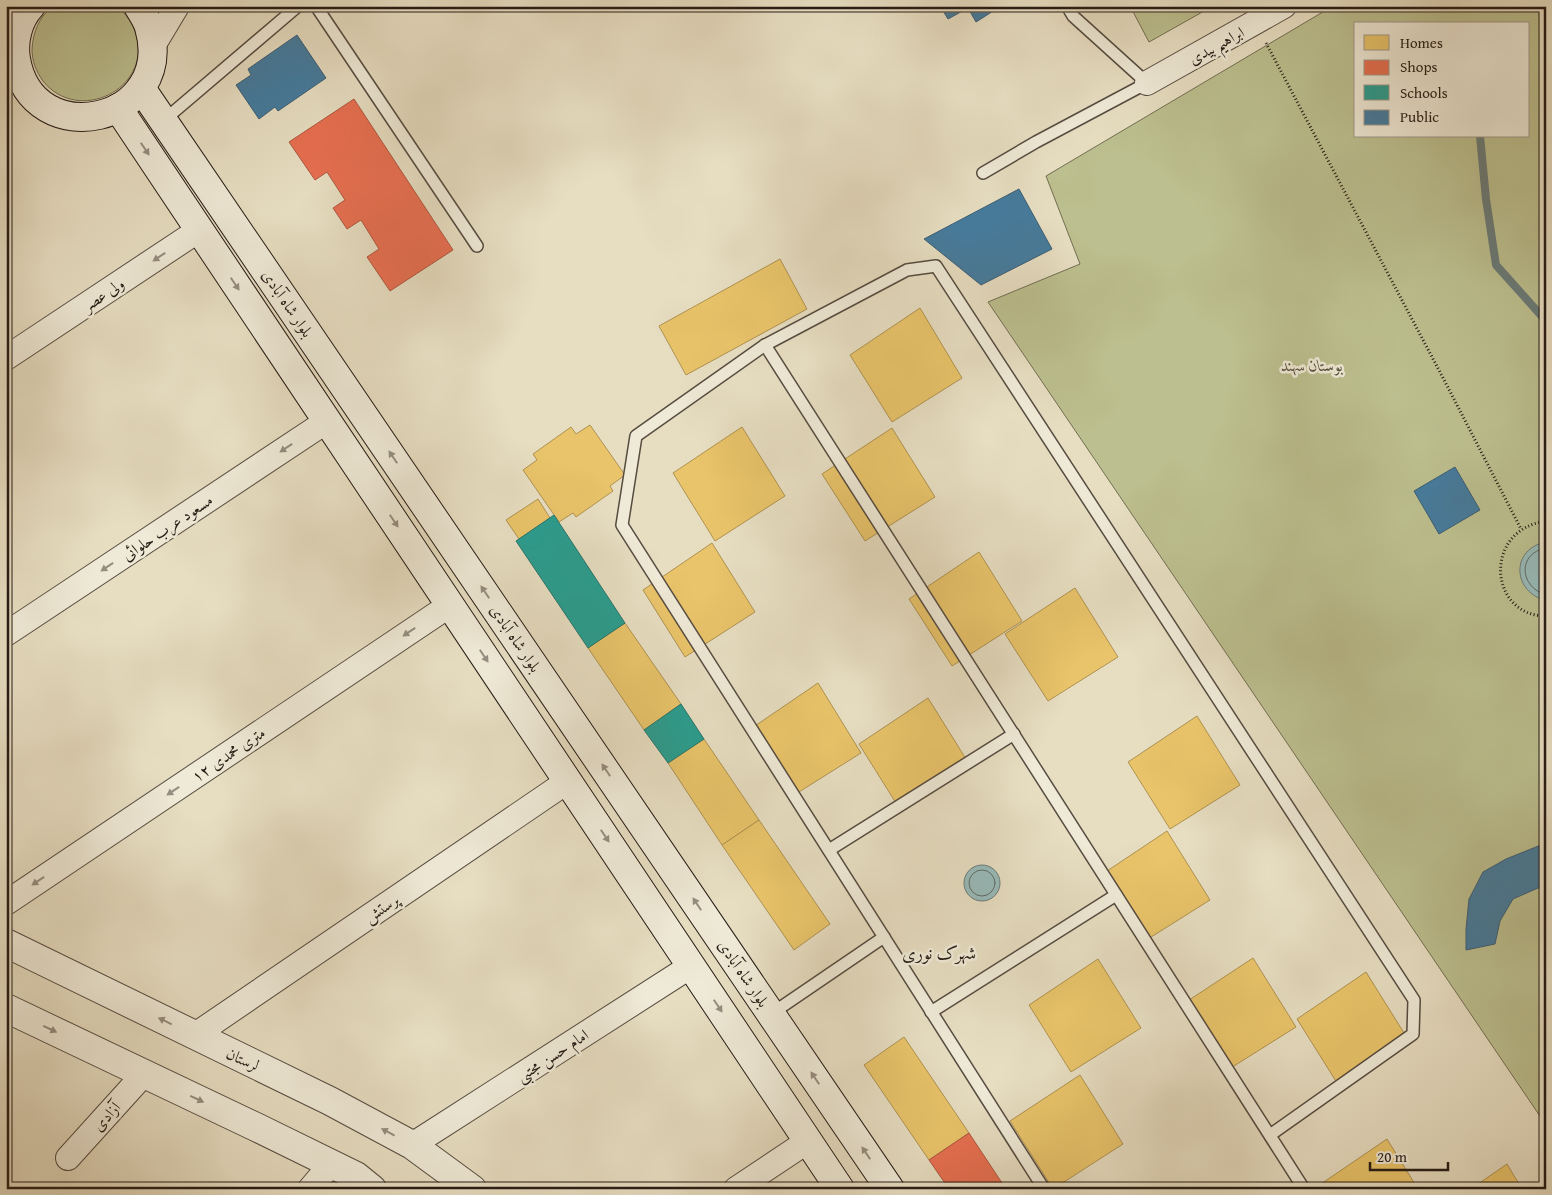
<svg xmlns="http://www.w3.org/2000/svg" width="1552" height="1195" viewBox="0 0 1552 1195" font-family="'Gentium Book Plus',Amiri,serif">
<style>
.green{fill:#bcbf8f;stroke:#716e52;fill-rule:evenodd}
.water{fill:#98bbba;stroke:#6a7b78}
.homes{fill:#e9c46a;stroke:#ae9251}
.shops{fill:#e76f51;stroke:#ad563f}
.schools{fill:#2a9d8f;stroke:#29766b}
.public{fill:#457b9d;stroke:#3c5e74}
.lines{fill:none;stroke-linecap:round;stroke-linejoin:round}
.shore{stroke:#5f6c68;stroke-width:1}
.stream{stroke:#6a7b78;stroke-width:8}
.service-casing{stroke:#564c41;stroke-width:14}
.minor-casing{stroke:#564c41;stroke-width:26}
.tertiary-casing{stroke:#564c41;stroke-width:30}
.secondary-casing{stroke:#261c16;stroke-width:30}
.path{stroke:#261c16;stroke-width:3;stroke-dasharray:1 2.5;stroke-linecap:butt}
.service{stroke:#efead7;stroke-width:11}
.minor{stroke:#efead7;stroke-width:24}
.tertiary{stroke:#efead7;stroke-width:28}
.secondary{stroke:#efead7;stroke-width:28}
.oneway{fill:#958d80}
.labels{text-anchor:middle;dominant-baseline:central;stroke-width:5;stroke-linejoin:round;paint-order:stroke}
.street-label{font-size:16px;fill:#261c16;stroke:#efead7}
.park-label{font-size:16px;font-style:italic;fill:#534d3a;stroke:#efead7}
.neighbourhood-label{font-size:18px;fill:#261c16;stroke:#efead7}
</style>
<rect width="100%" height="100%" fill="#e7dec2"/>
<filter id="stains"><feTurbulence type="fractalNoise" baseFrequency=".004" numOctaves="4"/><feColorMatrix values="0 0 0 0 .2 0 0 0 0 .09 0 0 0 0 .02 0 0 0 .5 -.17"/></filter>
<radialGradient id="worn" r=".72"><stop offset=".6" stop-color="#630" stop-opacity="0"/><stop offset="1" stop-color="#630" stop-opacity=".3"/></radialGradient>
<g class="green">
<path d="M 53,6 L 118,6 C 126,15 133,23 136,35 C 152,89 78,125 43,81 C 36,71 32,61 32,49 C 33,32 39,17 53,6 Z"/>
<path d="M 1130,6 L 1213,6 L 1149,42 Z"/>
<path d="M 1333,6 L 1546,6 L 1546,1125 L 988,302 L 1080,264 L 1046,176 ZM 1356,24 L 1528,24 L 1528,136 L 1356,136 Z"/>
</g>
<g class="water">
<path d="M 1546,542 L 1546,600 L 1544,600 C 1512,590 1511,549 1546,542 Z"/>
<circle cx="982" cy="883" r="18"/>
</g>
<g class="homes">
<path d="M 780,259 L 807,309 L 686,375 L 659,326 Z"/>
<path d="M 920,308 L 962,378 L 892,422 L 850,355 Z"/>
<path d="M 590,425 L 625,475 L 610,486 L 613,491 L 576,517 L 573,513 L 559,522 L 523,470 L 537,460 L 533,454 L 571,427 L 576,434 Z"/>
<path d="M 742,427 L 785,496 L 715,541 L 673,473 Z"/>
<path d="M 892,428 L 935,497 L 865,541 L 822,474 Z"/>
<path d="M 538,499 L 550,518 L 519,539 L 506,520 Z"/>
<path d="M 712,543 L 755,612 L 685,657 L 643,590 Z"/>
<path d="M 979,552 L 1022,621 L 952,666 L 909,599 Z"/>
<path d="M 1075,588 L 1118,657 L 1048,701 L 1005,634 Z"/>
<path d="M 625,623 L 681,704 L 644,730 L 588,648 Z"/>
<path d="M 818,683 L 861,753 L 791,797 L 749,730 Z"/>
<path d="M 928,698 L 971,767 L 901,811 L 859,744 Z"/>
<path d="M 1197,716 L 1240,785 L 1170,829 L 1128,762 Z"/>
<path d="M 704,739 L 759,820 L 722,845 L 668,763 Z"/>
<path d="M 759,820 L 830,924 L 794,950 L 722,845 Z"/>
<path d="M 1167,831 L 1210,900 L 1140,944 L 1098,877 Z"/>
<path d="M 1253,958 L 1296,1027 L 1226,1071 L 1183,1004 Z"/>
<path d="M 1098,959 L 1141,1028 L 1071,1072 L 1029,1005 Z"/>
<path d="M 1366,972 L 1409,1041 L 1339,1086 L 1297,1019 Z"/>
<path d="M 904,1037 L 969,1133 L 929,1160 L 864,1065 Z"/>
<path d="M 1080,1075 L 1123,1144 L 1053,1189 L 1010,1121 Z"/>
<path d="M 1387,1139 L 1418,1189 L 1320,1189 L 1318,1186 Z"/>
<path d="M 1507,1164 L 1522,1189 L 1471,1189 Z"/>
</g>
<g class="shops">
<path d="M 354,99 L 453,250 L 390,291 L 367,257 L 379,249 L 361,220 L 347,229 L 333,208 L 345,200 L 327,172 L 315,180 L 289,142 Z"/>
<path d="M 969,1133 L 1006,1189 L 949,1189 L 929,1160 Z"/>
</g>
<g class="schools">
<path d="M 554,515 L 625,623 L 588,648 L 516,541 Z"/>
<path d="M 681,704 L 704,739 L 668,763 L 644,730 Z"/>
</g>
<g class="public">
<path d="M 940,6 L 1001,6 L 976,22 L 968,8 L 948,19 Z"/>
<path d="M 297,35 L 326,78 L 278,111 L 275,107 L 259,119 L 236,85 L 251,75 L 248,69 Z"/>
<path d="M 1019,189 L 1052,249 L 981,285 L 924,239 Z"/>
<path d="M 1455,467 L 1480,510 L 1439,534 L 1414,491 Z"/>
<path d="M 1541,845 L 1546,845 L 1546,888 L 1538,888 L 1513,899 L 1500,921 L 1495,944 L 1466,950 L 1466,929 L 1469,899 L 1483,872 L 1506,859 Z"/>
</g>
<g class="lines">
<g class="shore">
<path d="M 1546,548 C 1517,553 1519,587 1546,595"/>
<circle cx="982" cy="883" r="13"/>
</g>
<path class="stream" d="M 1480,136 L 1486,199 L 1496,265 L 1546,321"/>
<g class="service-casing">
<g id="service">
<path d="M 316,6 L 477,246"/>
<path d="M 163,121 L 298,6"/>
<path d="M 983,173 L 1036,142 L 1147,83 L 1073,16 L 1067,6"/>
<path d="M 765,345 L 1304,1189"/>
<path d="M 829,850 L 1014,734"/>
<path d="M 931,1012 L 1116,895"/>
<path d="M 771,1014 L 884,937"/>
<path d="M 1044,1189 L 622,525 L 636,436 L 765,345 L 907,270 L 936,266 L 1414,1000 L 1413,1034 L 1270,1135"/>
</g>
</g>
<g class="minor-casing">
<g id="minor">
<path d="M 153,46 L 177,6"/>
<path d="M 1147,83 L 1284,6"/>
<path d="M 6,358 L 199,230"/>
<path d="M 6,634 L 327,421"/>
<path d="M 6,903 L 450,605"/>
<path d="M 195,1035 L 568,781"/>
<path d="M 412,1145 L 691,966"/>
<path d="M 68,1158 L 144,1074"/>
<path d="M 310,1189 L 331,1164"/>
<path d="M 736,1189 L 808,1141"/>
</g>
</g>
<g class="tertiary-casing">
<g id="tertiary">
<path d="M 6,943 L 330,1101 L 412,1145 L 472,1189"/>
<path d="M 6,1008 L 256,1127 L 356,1176 L 372,1189"/>
</g>
</g>
<g class="secondary-casing">
<g id="secondary">
<path d="M 31,6 C 18,20 13,41 16,59 C 32,155 177,123 149,27 C 147,20 142,13 138,6"/>
<path d="M 141,88 L 890,1189"/>
<path d="M 118,108 L 840,1189"/>
</g>
</g>
<g class="path">
<path d="M 1266,43 L 1441,374 L 1521,529"/>
<path d="M 1546,521 C 1482,530 1489,616 1546,616"/>
</g>
<use href="#service" class="service"/>
<use href="#minor" class="minor"/>
<use href="#tertiary" class="tertiary"/>
<use href="#secondary" class="secondary"/>
</g>
<defs><path id="oneway-solid" d="M-6-.8H1V-3.2L6.5 0L1 3.2V.8H-6Z" transform="scale(1.25)"/></defs>
<g class="oneway">
<use href="#oneway-solid" transform="translate(145 149) rotate(56)"/>
<use href="#oneway-solid" transform="translate(159 257) rotate(146)"/>
<use href="#oneway-solid" transform="translate(235 284) rotate(56)"/>
<use href="#oneway-solid" transform="translate(286 448) rotate(146)"/>
<use href="#oneway-solid" transform="translate(393 457) rotate(-124)"/>
<use href="#oneway-solid" transform="translate(394 521) rotate(56)"/>
<use href="#oneway-solid" transform="translate(107 567) rotate(146)"/>
<use href="#oneway-solid" transform="translate(485 592) rotate(-124)"/>
<use href="#oneway-solid" transform="translate(409 632) rotate(146)"/>
<use href="#oneway-solid" transform="translate(484 656) rotate(56)"/>
<use href="#oneway-solid" transform="translate(606 770) rotate(-124)"/>
<use href="#oneway-solid" transform="translate(173 791) rotate(146)"/>
<use href="#oneway-solid" transform="translate(605 836) rotate(56)"/>
<use href="#oneway-solid" transform="translate(38 881) rotate(146)"/>
<use href="#oneway-solid" transform="translate(697 904) rotate(-124)"/>
<use href="#oneway-solid" transform="translate(718 1006) rotate(56)"/>
<use href="#oneway-solid" transform="translate(165 1021) rotate(-154)"/>
<use href="#oneway-solid" transform="translate(50 1029) rotate(25)"/>
<use href="#oneway-solid" transform="translate(815 1078) rotate(-124)"/>
<use href="#oneway-solid" transform="translate(197 1099) rotate(25)"/>
<use href="#oneway-solid" transform="translate(388 1132) rotate(-152)"/>
<use href="#oneway-solid" transform="translate(866 1153) rotate(-124)"/>
</g>
<g class="labels">
<g class="street-label">
<text transform="translate(1216 45) rotate(-29)">ابراهیم بیدی</text>
<text transform="translate(103 294) rotate(-34)">ولی عصر</text>
<text transform="translate(288 303) rotate(56)">بلوار شاه آبادی</text>
<text transform="translate(167 527) rotate(-34)">مسعود عرب حلوائی</text>
<text transform="translate(516 638) rotate(56)">بلوار شاه آبادی</text>
<text transform="translate(228 754) rotate(-34)">۱۲ متری محمدی</text>
<text transform="translate(381 908) rotate(-34)">پرستش</text>
<text transform="translate(744 973) rotate(56)">بلوار شاه آبادی</text>
<text transform="translate(552 1055) rotate(-33)">امام حسن مجتبی</text>
<text transform="translate(243 1059) rotate(26)">لرستان</text>
<text transform="translate(106 1116) rotate(-48)">آزادی</text>
</g>
<g class="park-label">
<text x="1312" y="365">بوستان سهند</text>
</g>
<g class="neighbourhood-label">
<text x="939" y="952">شهرک نوری</text>
</g>
</g>
<rect width="1552" height="1195" fill="none" stroke="#e7dec2" stroke-width="25"/>
<rect x="8" y="8" width="1537" height="1180" fill="none" stroke="#261c16" stroke-width="2.5"/>
<rect x="12" y="12" width="1527" height="1170" fill="none" stroke="#261c16"/>
<rect x="1354" y="22" width="175" height="115" fill="#efead7" stroke="#9f988a"/>
<rect x="1364" y="35" width="25" height="15" fill="#e9c46a" stroke="#9f988a"/>
<text x="1400" y="48" font-size="15" fill="#261c16">Homes</text>
<rect x="1364" y="60" width="25" height="15" fill="#e76f51" stroke="#9f988a"/>
<text x="1400" y="72" font-size="15" fill="#261c16">Shops</text>
<rect x="1364" y="85" width="25" height="15" fill="#2a9d8f" stroke="#9f988a"/>
<text x="1400" y="98" font-size="15" fill="#261c16">Schools</text>
<rect x="1364" y="110" width="25" height="15" fill="#457b9d" stroke="#9f988a"/>
<text x="1400" y="122" font-size="15" fill="#261c16">Public</text>
<path d="M1370 1162v8h78v-8" fill="none" stroke="#261c16" stroke-width="2.5"/>
<text x="1377" y="1162" font-size="15" fill="#261c16" stroke="#efead7" stroke-width="4" paint-order="stroke">20 m</text>
<rect width="100%" height="100%" filter="url(#stains)"/>
<rect width="100%" height="100%" fill="url(#worn)"/>
</svg>
